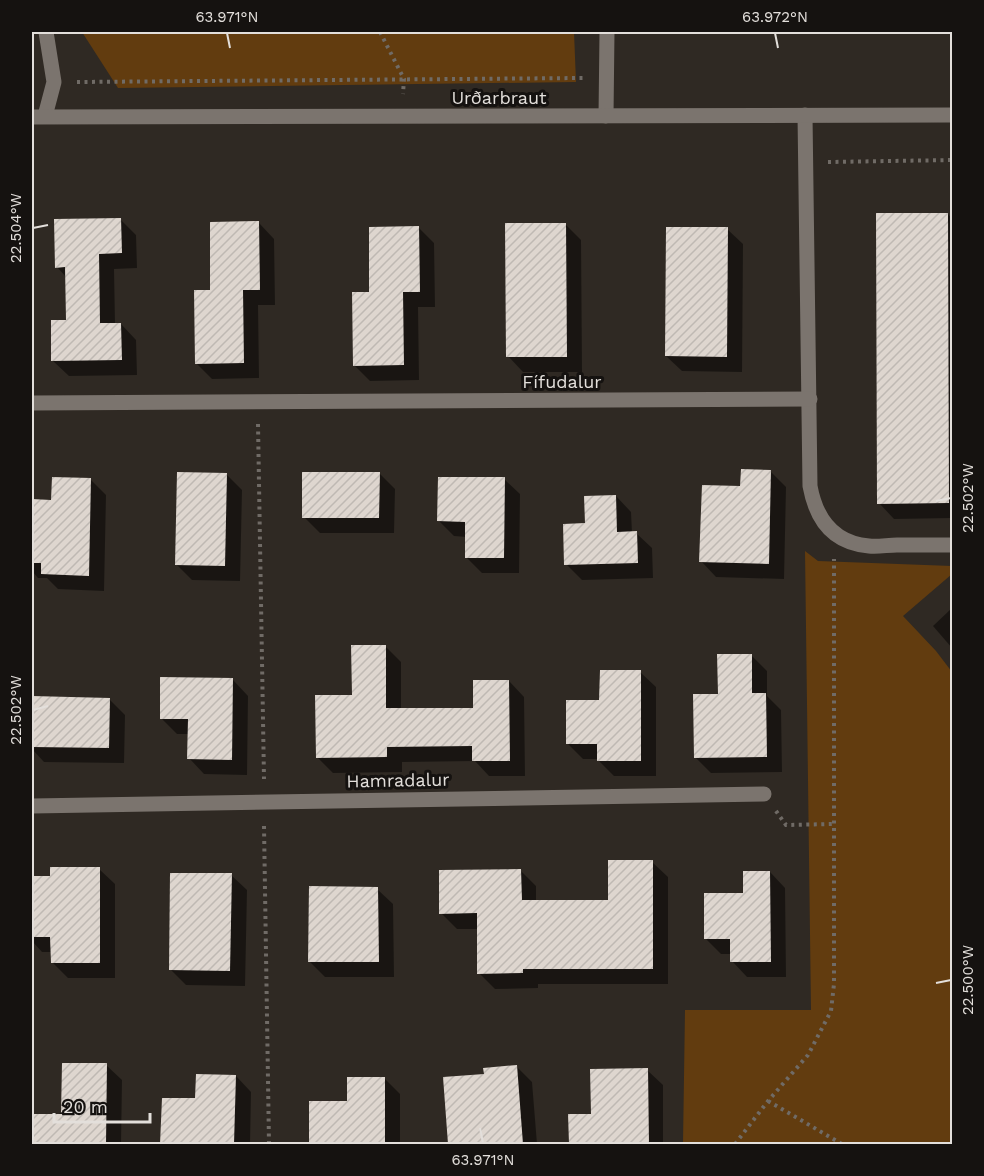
<svg xmlns="http://www.w3.org/2000/svg" width="984" height="1176" viewBox="0 0 984 1176" font-family="'Work Sans',sans-serif">
<style>
.green{fill:#623c0f}
.shadow{fill:#0007}
.building{fill:url(#building-hatch)}
.lines{fill:none;stroke-linecap:round;stroke-linejoin:round}
.path{stroke:#706b66;stroke-width:4;stroke-dasharray:3 4.5;stroke-linecap:butt}
.minor{stroke:#7b746e;stroke-width:15}
.ticks{fill:none;stroke:#e3dfdb;stroke-width:2}
.labels{text-anchor:middle;dominant-baseline:central;stroke-width:6;stroke-linejoin:round;paint-order:stroke}
.street-label{font-size:18px;fill:#e3dfdb;stroke:#151210}
.neatline{fill:none;stroke:#e3dfdb;stroke-width:2}
.ticks-label{font-size:15px;text-anchor:middle;fill:#e3dfdb}
</style>
<defs>
<pattern id="building-hatch" width="6" height="6" patternUnits="userSpaceOnUse" patternTransform="scale(1.5)"><rect width="6" height="6" fill="#ded6cf"/><path d="M-1 1l2-2M0 6l6-6M5 7l2-2" fill="none" stroke="#bfb9b3"/></pattern>
</defs>
<rect width="100%" height="100%" fill="#2f2923"/>
<g class="green">
<path d="M 82,32 L 574,32 L 576,82 L 118,88 Z"/>
<path d="M 805,551 L 818,561 L 952,566 L 952,574 L 903,616 L 936,651 L 952,672 L 952,1144 L 683,1144 L 685,1010 L 811,1010 Z"/>
</g>
<g class="shadow">
<path d="M 948,214 L 952,219 L 952,518 L 894,519 L 879,503 Z"/>
<path d="M 121,220 L 136,235 L 137,268 L 114,269 L 115,324 L 121,324 L 136,340 L 137,375 L 69,376 L 53,361 L 68,321 L 67,278 L 57,267 Z"/>
<path d="M 259,223 L 274,239 L 275,305 L 258,305 L 259,378 L 212,379 L 196,363 L 212,292 Z"/>
<path d="M 565,224 L 581,240 L 582,372 L 523,372 L 508,356 Z"/>
<path d="M 419,228 L 434,243 L 435,307 L 418,307 L 419,380 L 370,381 L 354,365 L 370,294 Z"/>
<path d="M 727,229 L 743,244 L 742,372 L 682,371 L 666,356 Z"/>
<path d="M 771,472 L 786,487 L 784,579 L 716,577 L 701,561 L 742,487 Z"/>
<path d="M 379,473 L 395,489 L 394,533 L 320,533 L 304,517 Z"/>
<path d="M 226,474 L 242,490 L 240,581 L 192,580 L 177,565 Z"/>
<path d="M 90,479 L 106,495 L 104,591 L 58,589 L 47,578 L 38,578 L 32,571 L 32,501 L 52,501 Z"/>
<path d="M 504,479 L 520,494 L 519,573 L 482,573 L 467,558 L 467,537 L 454,536 L 439,521 Z"/>
<path d="M 616,496 L 631,512 L 632,533 L 636,533 L 652,548 L 653,578 L 582,580 L 566,564 L 586,524 Z"/>
<path d="M 952,608 L 952,648 L 933,626 Z"/>
<path d="M 385,646 L 401,662 L 401,710 L 475,709 L 509,681 L 524,697 L 525,776 L 489,776 L 475,761 L 402,762 L 402,772 L 333,773 L 317,757 L 353,696 Z"/>
<path d="M 751,655 L 767,671 L 767,696 L 781,710 L 782,772 L 711,773 L 696,758 Z"/>
<path d="M 640,672 L 656,687 L 656,776 L 614,776 L 599,761 L 599,759 L 583,759 L 567,743 L 601,701 Z"/>
<path d="M 233,680 L 248,696 L 247,775 L 204,774 L 189,758 L 189,734 L 177,734 L 161,718 Z"/>
<path d="M 32,698 L 109,699 L 125,715 L 124,763 L 44,762 L 32,749 Z"/>
<path d="M 652,862 L 668,877 L 668,984 L 538,984 L 538,988 L 495,989 L 479,973 L 479,929 L 457,929 L 441,913 L 521,871 L 536,886 L 536,901 L 610,902 Z"/>
<path d="M 99,869 L 115,884 L 115,978 L 68,978 L 53,963 L 52,952 L 42,952 L 32,941 L 32,877 L 52,877 Z"/>
<path d="M 770,872 L 785,888 L 786,977 L 747,977 L 732,961 L 732,954 L 721,954 L 705,938 L 744,894 Z"/>
<path d="M 231,875 L 247,890 L 245,986 L 186,985 L 170,969 Z"/>
<path d="M 377,889 L 393,904 L 394,977 L 325,977 L 309,961 Z"/>
<path d="M 106,1065 L 122,1080 L 121,1144 L 32,1144 L 32,1115 L 63,1115 Z"/>
<path d="M 517,1067 L 532,1082 L 537,1144 L 450,1144 L 445,1078 L 485,1076 Z"/>
<path d="M 647,1070 L 663,1085 L 663,1144 L 570,1144 L 570,1116 L 592,1116 Z"/>
<path d="M 236,1076 L 251,1092 L 250,1144 L 162,1144 L 163,1099 L 197,1100 Z"/>
<path d="M 384,1078 L 400,1094 L 400,1144 L 312,1144 L 310,1143 L 348,1102 Z"/>
</g>
<g class="building">
<path d="M 876,213 L 948,213 L 949,503 L 877,504 Z"/>
<path d="M 121,218 L 122,253 L 99,254 L 100,323 L 121,323 L 122,360 L 51,361 L 51,320 L 66,320 L 65,267 L 55,268 L 54,219 Z"/>
<path d="M 259,221 L 260,290 L 243,290 L 244,363 L 195,364 L 194,290 L 210,290 L 210,222 Z"/>
<path d="M 505,223 L 566,223 L 567,357 L 506,357 Z"/>
<path d="M 419,226 L 420,292 L 403,292 L 404,365 L 353,366 L 352,292 L 369,292 L 369,227 Z"/>
<path d="M 666,227 L 728,227 L 727,357 L 665,356 Z"/>
<path d="M 741,469 L 771,470 L 769,564 L 699,562 L 702,485 L 740,486 Z"/>
<path d="M 177,472 L 227,473 L 225,566 L 175,565 Z"/>
<path d="M 302,472 L 380,472 L 379,518 L 302,518 Z"/>
<path d="M 52,477 L 91,478 L 89,576 L 41,574 L 41,563 L 32,563 L 32,499 L 51,500 Z"/>
<path d="M 438,477 L 505,477 L 504,558 L 465,558 L 465,522 L 437,521 Z"/>
<path d="M 616,495 L 617,532 L 637,531 L 638,563 L 564,565 L 563,524 L 585,523 L 584,496 Z"/>
<path d="M 351,645 L 386,645 L 386,708 L 473,708 L 473,680 L 509,680 L 510,761 L 472,761 L 472,746 L 387,747 L 387,757 L 316,758 L 315,695 L 352,695 Z"/>
<path d="M 717,654 L 752,654 L 752,693 L 766,693 L 767,757 L 694,758 L 693,694 L 718,694 Z"/>
<path d="M 600,670 L 641,670 L 641,761 L 597,761 L 597,744 L 566,744 L 566,700 L 599,700 Z"/>
<path d="M 160,677 L 233,678 L 232,760 L 187,759 L 188,719 L 160,719 Z"/>
<path d="M 32,696 L 110,698 L 109,748 L 32,747 Z"/>
<path d="M 608,860 L 653,860 L 653,969 L 523,969 L 523,973 L 477,974 L 477,913 L 439,914 L 439,870 L 521,869 L 522,900 L 608,900 Z"/>
<path d="M 50,867 L 100,867 L 100,963 L 51,963 L 50,937 L 32,937 L 32,876 L 50,876 Z"/>
<path d="M 743,871 L 770,871 L 771,962 L 730,962 L 730,939 L 704,939 L 704,893 L 743,893 Z"/>
<path d="M 170,873 L 232,873 L 230,971 L 169,970 Z"/>
<path d="M 309,886 L 378,887 L 379,962 L 308,962 Z"/>
<path d="M 62,1063 L 107,1063 L 106,1144 L 32,1144 L 32,1114 L 61,1114 Z"/>
<path d="M 517,1065 L 523,1144 L 448,1144 L 443,1077 L 484,1074 L 483,1068 Z"/>
<path d="M 648,1068 L 649,1144 L 569,1144 L 568,1114 L 591,1114 L 590,1069 Z"/>
<path d="M 196,1074 L 236,1075 L 234,1144 L 160,1144 L 162,1098 L 195,1098 Z"/>
<path d="M 347,1077 L 385,1077 L 385,1144 L 309,1144 L 309,1101 L 347,1101 Z"/>
</g>
<g class="lines">
<g class="path">
<path d="M 380,32 L 404,79 L 403,94"/>
<path d="M 77,82 L 583,78"/>
<path d="M 828,162 L 952,160"/>
<path d="M 258,424 L 264,779"/>
<path d="M 776,811 L 786,825 L 834,824"/>
<path d="M 264,826 L 269,1144"/>
<path d="M 768,1101 L 842,1144"/>
<path d="M 735,1144 L 768,1101 L 808,1055 L 831,1011 L 834,984 L 834,559"/>
</g>
<g class="minor">
<path d="M 805,115 L 810,486 C 816,519 833,543 869,546 C 878,547 888,545 897,545 C 915,545 934,545 952,545"/>
<path d="M 45,116 L 54,82 L 46,32"/>
<path d="M 606,116 L 607,32"/>
<path d="M 32,117 L 952,115"/>
<path d="M 32,403 L 810,399"/>
<path d="M 32,806 L 764,794"/>
</g>
</g>
<path class="ticks" d="M 227,33 L 230,48M 775,33 L 778,48M 33,228 L 48,225M 936,501 L 951,498M 33,710 L 48,706M 936,983 L 951,980M 480,1128 L 483,1143"/>
<g class="labels">
<g class="street-label">
<text x="499" y="97">Urðarbraut</text>
<text x="562" y="381">Fífudalur</text>
<text transform="translate(398 780) rotate(-1)">Hamradalur</text>
</g>
</g>
<rect width="984" height="1176" fill="none" stroke="#151210" stroke-width="66"/>
<path d="M54 1113v9h96v-9" fill="none" stroke="#e3dfdb" stroke-width="3"/>
<text x="63" y="1113" font-size="18" fill="#e3dfdb" stroke="#151210" stroke-width="4.5" paint-order="stroke">20 m</text>
<rect x="33" y="33" width="918" height="1110" class="neatline"/>
<g class="ticks-label">
<text x="227" y="22">63.971°N</text>
<text x="775" y="22">63.972°N</text>
<text transform="translate(16 228) rotate(-90)" y="5">22.504°W</text>
<text transform="translate(968 498) rotate(-90)" y="5">22.502°W</text>
<text transform="translate(16 710) rotate(-90)" y="5">22.502°W</text>
<text transform="translate(968 980) rotate(-90)" y="5">22.500°W</text>
<text x="483" y="1165">63.971°N</text>
</g>
</svg>
